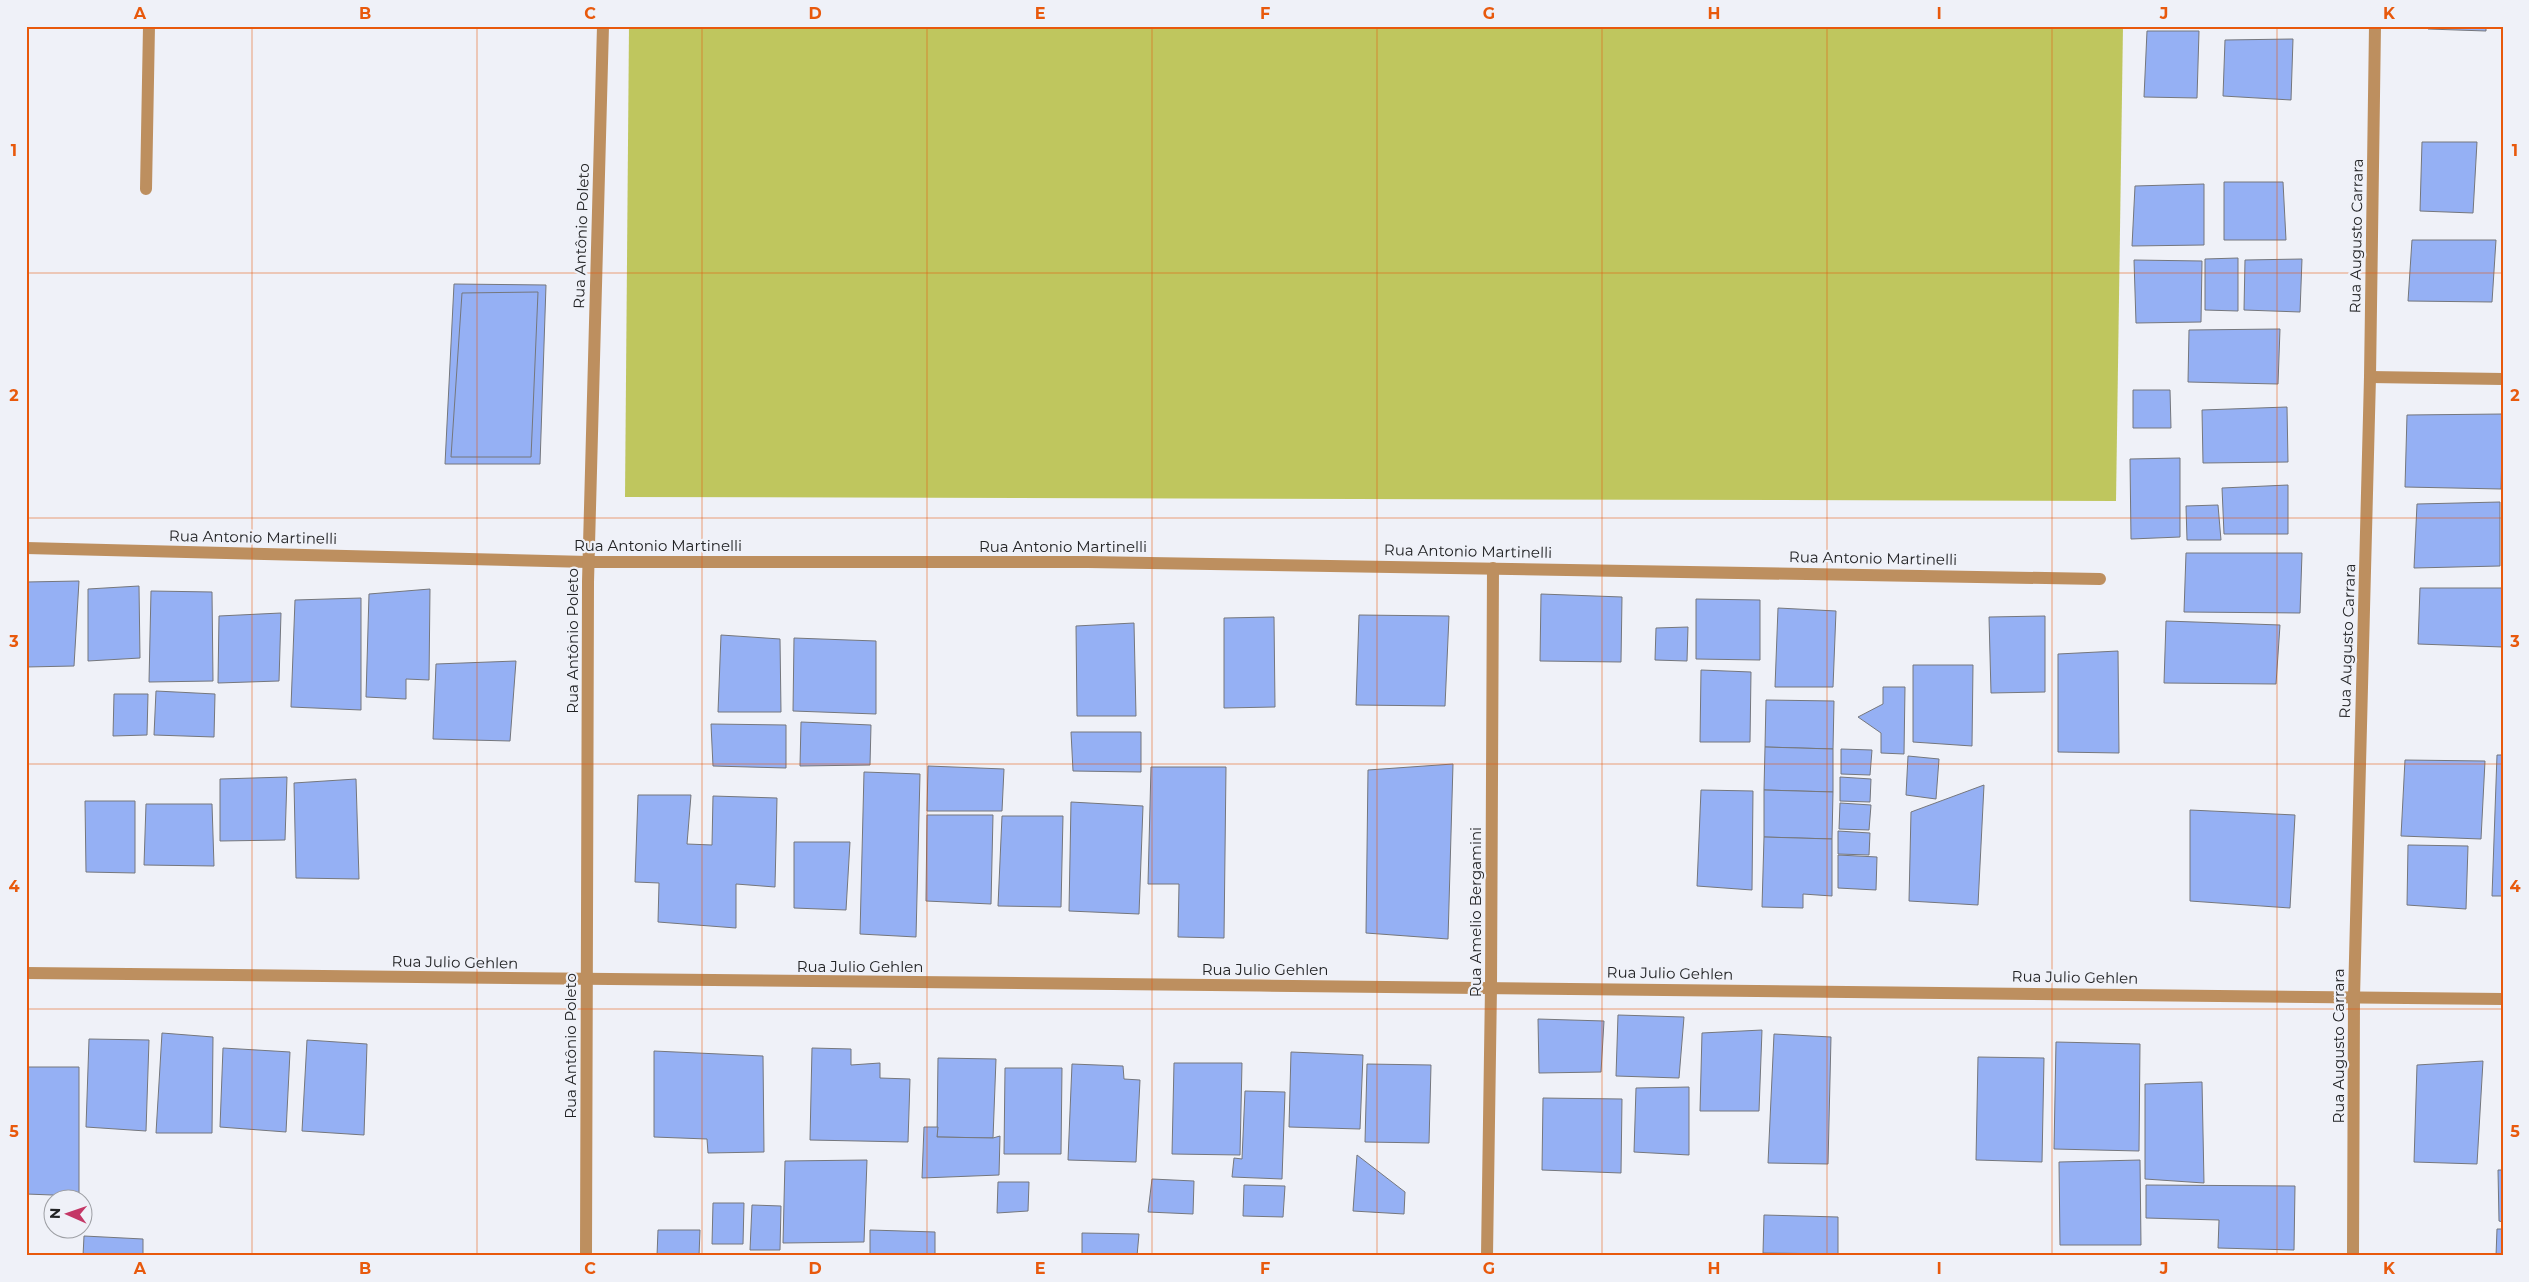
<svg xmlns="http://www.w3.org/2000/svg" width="2529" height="1282" viewBox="0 0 2529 1282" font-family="Montserrat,sans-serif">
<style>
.forest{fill:#bfc65e}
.building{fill:#95b0f4;stroke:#75777c}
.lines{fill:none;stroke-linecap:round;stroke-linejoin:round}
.minor{stroke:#bd8f5f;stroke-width:12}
.grid{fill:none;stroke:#e8590c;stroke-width:1;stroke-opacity:0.55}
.labels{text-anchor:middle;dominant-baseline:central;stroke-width:4.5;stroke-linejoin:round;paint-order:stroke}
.street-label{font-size:15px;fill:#222325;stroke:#eff1f8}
.neatline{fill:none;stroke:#e8590c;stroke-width:2}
.grid-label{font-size:16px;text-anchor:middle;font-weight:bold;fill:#e8590c}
</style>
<rect width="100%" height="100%" fill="#eff1f8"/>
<path class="forest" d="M 629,26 L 2123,26 L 2116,501 L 625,497 Z"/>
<g class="building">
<path d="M 2428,26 L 2486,26 L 2486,31 L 2428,29 Z"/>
<path d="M 2147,31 L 2199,31 L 2197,98 L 2144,97 Z"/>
<path d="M 2293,39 L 2291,100 L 2223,96 L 2225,40 Z"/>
<path d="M 2422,142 L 2477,142 L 2473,213 L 2420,211 Z"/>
<path d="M 2224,182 L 2283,182 L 2286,240 L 2224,240 Z"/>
<path d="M 2204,184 L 2204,245 L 2132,246 L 2135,186 Z"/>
<path d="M 2412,240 L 2496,240 L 2492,302 L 2408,301 Z"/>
<path d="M 2238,258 L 2238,311 L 2205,310 L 2205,259 Z"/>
<path d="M 2302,259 L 2300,312 L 2244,310 L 2245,260 Z"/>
<path d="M 2134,260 L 2202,261 L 2201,322 L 2136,323 Z"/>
<path d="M 454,284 L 546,285 L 540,464 L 445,464 Z"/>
<path d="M 538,292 L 531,457 L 451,457 L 462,293 Z"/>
<path d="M 2280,329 L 2278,384 L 2188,382 L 2189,330 Z"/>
<path d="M 2133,390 L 2170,390 L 2171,428 L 2133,428 Z"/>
<path d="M 2287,407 L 2288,462 L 2203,463 L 2202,410 Z"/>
<path d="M 2503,414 L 2501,489 L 2405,487 L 2407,415 Z"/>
<path d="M 2180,458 L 2180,537 L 2131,539 L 2130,459 Z"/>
<path d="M 2288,485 L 2288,534 L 2224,534 L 2222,488 Z"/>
<path d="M 2500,502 L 2500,566 L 2414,568 L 2417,504 Z"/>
<path d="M 2218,505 L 2221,540 L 2187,540 L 2186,506 Z"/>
<path d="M 2186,553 L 2302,553 L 2300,613 L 2184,612 Z"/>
<path d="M 79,581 L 74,666 L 26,667 L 26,582 Z"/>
<path d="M 139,586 L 140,658 L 88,661 L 88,589 Z"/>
<path d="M 2420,588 L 2503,588 L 2503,647 L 2418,644 Z"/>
<path d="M 430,589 L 429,680 L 406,679 L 406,699 L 366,697 L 369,594 Z"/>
<path d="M 151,591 L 212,592 L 213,681 L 149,682 Z"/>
<path d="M 1541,594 L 1622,597 L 1621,662 L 1540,661 Z"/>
<path d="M 361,598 L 361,710 L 291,707 L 295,600 Z"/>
<path d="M 1696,599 L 1760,600 L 1760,660 L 1696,659 Z"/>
<path d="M 1778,608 L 1836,611 L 1833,687 L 1775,687 Z"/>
<path d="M 281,613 L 279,681 L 218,683 L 219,616 Z"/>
<path d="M 1359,615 L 1449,616 L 1445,706 L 1356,705 Z"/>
<path d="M 2045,616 L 2045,692 L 1991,693 L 1989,617 Z"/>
<path d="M 1274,617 L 1275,707 L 1224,708 L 1224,618 Z"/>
<path d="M 2166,621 L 2280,625 L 2276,684 L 2164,683 Z"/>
<path d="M 1134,623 L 1136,716 L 1077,716 L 1076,626 Z"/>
<path d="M 1688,627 L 1687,661 L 1655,660 L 1656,628 Z"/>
<path d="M 721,635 L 780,639 L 781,712 L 718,712 Z"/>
<path d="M 794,638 L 876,641 L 876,714 L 793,711 Z"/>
<path d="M 2118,651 L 2119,753 L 2058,752 L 2058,654 Z"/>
<path d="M 516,661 L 510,741 L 433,739 L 436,664 Z"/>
<path d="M 1913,665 L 1973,665 L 1972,746 L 1913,742 Z"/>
<path d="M 1701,670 L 1751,672 L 1750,742 L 1700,742 Z"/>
<path d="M 1883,687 L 1905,687 L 1904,754 L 1881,753 L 1881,733 L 1858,717 L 1883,704 Z"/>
<path d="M 156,691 L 215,694 L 214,737 L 154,735 Z"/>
<path d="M 114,694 L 148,694 L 147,735 L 113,736 Z"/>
<path d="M 1766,700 L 1834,701 L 1833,749 L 1765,747 Z"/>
<path d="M 801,722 L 871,725 L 870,765 L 800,766 Z"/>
<path d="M 711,724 L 786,725 L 786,768 L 713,766 Z"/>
<path d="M 1071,732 L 1141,732 L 1141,772 L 1073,771 Z"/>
<path d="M 1765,747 L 1833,749 L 1833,792 L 1764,790 Z"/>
<path d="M 1841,749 L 1872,750 L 1870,775 L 1841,774 Z"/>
<path d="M 2497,755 L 2503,755 L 2503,896 L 2492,896 Z"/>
<path d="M 1908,756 L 1939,759 L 1936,799 L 1906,795 Z"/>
<path d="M 2405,760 L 2485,761 L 2481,839 L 2401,836 Z"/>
<path d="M 1453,764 L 1448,939 L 1366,933 L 1368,770 Z"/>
<path d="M 928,766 L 1004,769 L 1002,811 L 927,811 Z"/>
<path d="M 1151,767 L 1226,767 L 1224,938 L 1178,937 L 1179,884 L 1148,884 Z"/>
<path d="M 864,772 L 920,774 L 916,937 L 860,934 Z"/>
<path d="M 287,777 L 285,840 L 220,841 L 220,779 Z"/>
<path d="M 1840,777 L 1871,779 L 1870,802 L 1840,801 Z"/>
<path d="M 356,779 L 359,879 L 296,878 L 294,783 Z"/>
<path d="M 1984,785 L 1978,905 L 1909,901 L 1911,812 Z"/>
<path d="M 1701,790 L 1753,791 L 1752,890 L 1697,886 Z"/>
<path d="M 1764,790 L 1833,792 L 1832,839 L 1764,837 Z"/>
<path d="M 638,795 L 691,795 L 687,844 L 712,845 L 713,796 L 777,798 L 775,887 L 736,884 L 736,928 L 658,922 L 659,883 L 635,882 Z"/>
<path d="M 85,801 L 135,801 L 135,873 L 86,872 Z"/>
<path d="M 1071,802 L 1143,806 L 1139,914 L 1069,911 Z"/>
<path d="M 1840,803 L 1871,805 L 1869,830 L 1839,829 Z"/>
<path d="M 146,804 L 212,804 L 214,866 L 144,865 Z"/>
<path d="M 2190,810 L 2295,815 L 2290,908 L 2190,901 Z"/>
<path d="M 927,815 L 993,815 L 991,904 L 926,901 Z"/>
<path d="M 1002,816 L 1063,816 L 1061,907 L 998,906 Z"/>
<path d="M 1838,831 L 1870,833 L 1869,855 L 1838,854 Z"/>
<path d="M 1764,837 L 1832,839 L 1832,896 L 1803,894 L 1803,908 L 1762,907 Z"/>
<path d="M 794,842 L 850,842 L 846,910 L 794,908 Z"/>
<path d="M 2408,845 L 2468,846 L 2466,909 L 2407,905 Z"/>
<path d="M 1838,855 L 1877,857 L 1876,890 L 1838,888 Z"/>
<path d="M 1618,1015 L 1684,1017 L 1679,1078 L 1616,1076 Z"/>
<path d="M 1538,1019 L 1604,1021 L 1601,1072 L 1539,1073 Z"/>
<path d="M 1762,1030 L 1759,1111 L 1700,1111 L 1702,1033 Z"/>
<path d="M 162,1033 L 213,1037 L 212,1133 L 156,1133 Z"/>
<path d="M 1774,1034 L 1831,1037 L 1828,1164 L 1768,1163 Z"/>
<path d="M 89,1039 L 149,1040 L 146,1131 L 86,1127 Z"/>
<path d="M 307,1040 L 367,1044 L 364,1135 L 302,1131 Z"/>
<path d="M 2056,1042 L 2140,1044 L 2139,1151 L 2054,1149 Z"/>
<path d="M 223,1048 L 290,1052 L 286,1132 L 220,1127 Z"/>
<path d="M 812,1048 L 851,1049 L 851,1065 L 880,1063 L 880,1078 L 910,1079 L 908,1142 L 810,1140 Z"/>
<path d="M 654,1051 L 763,1056 L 764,1152 L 708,1153 L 707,1139 L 654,1137 Z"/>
<path d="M 1291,1052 L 1363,1055 L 1360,1129 L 1289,1127 Z"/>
<path d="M 1978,1057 L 2044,1058 L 2042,1162 L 1976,1160 Z"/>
<path d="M 938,1058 L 996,1059 L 993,1138 L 937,1137 Z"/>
<path d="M 2483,1061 L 2477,1164 L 2414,1162 L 2417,1065 Z"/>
<path d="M 1174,1063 L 1242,1063 L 1240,1155 L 1172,1154 Z"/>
<path d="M 1072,1064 L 1123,1066 L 1124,1079 L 1140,1080 L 1136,1162 L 1068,1160 Z"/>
<path d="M 1367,1064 L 1431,1065 L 1429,1143 L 1365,1142 Z"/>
<path d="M 26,1067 L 79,1067 L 79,1196 L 26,1194 Z"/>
<path d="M 1005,1068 L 1062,1068 L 1061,1154 L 1004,1154 Z"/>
<path d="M 2202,1082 L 2204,1183 L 2145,1179 L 2145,1084 Z"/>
<path d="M 1689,1087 L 1689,1155 L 1634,1152 L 1636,1088 Z"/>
<path d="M 1245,1091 L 1285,1092 L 1282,1179 L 1232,1177 L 1234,1158 L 1242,1159 Z"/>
<path d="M 1543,1098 L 1622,1099 L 1621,1173 L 1542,1170 Z"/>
<path d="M 924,1127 L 938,1127 L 937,1137 L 993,1138 L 1000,1136 L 999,1175 L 922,1178 Z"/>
<path d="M 1357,1155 L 1405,1192 L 1404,1214 L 1353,1211 Z"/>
<path d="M 867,1160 L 864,1242 L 783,1243 L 785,1161 Z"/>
<path d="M 2140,1160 L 2141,1245 L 2060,1245 L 2059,1162 Z"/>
<path d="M 2498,1170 L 2503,1170 L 2503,1222 L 2499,1221 Z"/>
<path d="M 1152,1179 L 1194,1181 L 1193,1214 L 1148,1212 Z"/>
<path d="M 998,1182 L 1029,1182 L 1028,1211 L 997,1213 Z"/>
<path d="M 1244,1185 L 1285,1186 L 1283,1217 L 1243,1216 Z"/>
<path d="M 2146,1185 L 2295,1186 L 2294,1250 L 2218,1248 L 2219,1220 L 2146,1218 Z"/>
<path d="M 713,1203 L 744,1203 L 743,1244 L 712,1244 Z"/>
<path d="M 752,1205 L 781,1206 L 780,1250 L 750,1250 Z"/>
<path d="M 1764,1215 L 1838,1217 L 1838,1254 L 1763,1253 Z"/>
<path d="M 2497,1229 L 2503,1229 L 2503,1256 L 2496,1256 Z"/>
<path d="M 658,1230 L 700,1230 L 699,1256 L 657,1256 Z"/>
<path d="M 870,1230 L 935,1232 L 935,1256 L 870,1256 Z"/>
<path d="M 1082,1233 L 1139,1234 L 1137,1256 L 1082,1256 Z"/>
<path d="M 84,1236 L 143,1239 L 143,1256 L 83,1256 Z"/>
</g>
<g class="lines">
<g class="minor">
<path d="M 146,189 L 149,26"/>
<path d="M 2370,377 L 2503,379"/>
<path d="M 26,548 L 588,562 L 1088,562 L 2100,579"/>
<path d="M 26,973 C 852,984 1677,987 2503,999"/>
<path d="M 586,1256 L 588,582 L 603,26"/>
<path d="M 1487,1256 L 1491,987 L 1493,568"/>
<path d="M 2353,1256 L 2354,997 L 2370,377 L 2375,26"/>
</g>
</g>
<path class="grid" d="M 252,26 L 252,1256M 477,26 L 477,1256M 702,26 L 702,1256M 927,26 L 927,1256M 1152,26 L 1152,1256M 1377,26 L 1377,1256M 1602,26 L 1602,1256M 1827,26 L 1827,1256M 2052,26 L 2052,1256M 2277,26 L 2277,1256M 26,273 L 2503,273M 26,518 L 2503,518M 26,764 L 2503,764M 26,1009 L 2503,1009"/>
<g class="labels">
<g class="street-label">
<text transform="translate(581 236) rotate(-88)">Rua Antônio Poleto</text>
<text transform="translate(2356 236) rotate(-89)">Rua Augusto Carrara</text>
<text transform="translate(253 537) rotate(1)">Rua Antonio Martinelli</text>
<text x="658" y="545">Rua Antonio Martinelli</text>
<text x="1063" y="546">Rua Antonio Martinelli</text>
<text transform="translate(1468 551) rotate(1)">Rua Antonio Martinelli</text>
<text transform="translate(1873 558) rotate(1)">Rua Antonio Martinelli</text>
<text transform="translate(572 641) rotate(-90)">Rua Antônio Poleto</text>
<text transform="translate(2347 641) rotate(-88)">Rua Augusto Carrara</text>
<text transform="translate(1475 912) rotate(-90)">Rua Amelio Bergamini</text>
<text transform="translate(455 962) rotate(1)">Rua Julio Gehlen</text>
<text x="860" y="966">Rua Julio Gehlen</text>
<text x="1265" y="969">Rua Julio Gehlen</text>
<text transform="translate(1670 973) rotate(1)">Rua Julio Gehlen</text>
<text transform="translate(2075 977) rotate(1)">Rua Julio Gehlen</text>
<text transform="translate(570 1046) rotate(-90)">Rua Antônio Poleto</text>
<text transform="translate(2338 1046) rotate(-90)">Rua Augusto Carrara</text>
</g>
</g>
<rect width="2529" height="1282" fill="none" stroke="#eff1f8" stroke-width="55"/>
<g transform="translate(68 1214) rotate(272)"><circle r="24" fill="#eff1f8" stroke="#9d9fa4"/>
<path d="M0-4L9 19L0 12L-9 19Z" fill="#c43766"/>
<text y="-8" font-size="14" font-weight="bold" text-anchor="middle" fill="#222325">N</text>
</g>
<rect x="28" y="28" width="2474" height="1226" class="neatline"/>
<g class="grid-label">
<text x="140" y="19">A</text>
<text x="365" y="19">B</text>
<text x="590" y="19">C</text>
<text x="815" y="19">D</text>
<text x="1040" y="19">E</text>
<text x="1265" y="19">F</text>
<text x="1489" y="19">G</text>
<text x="1714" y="19">H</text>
<text x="1939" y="19">I</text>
<text x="2164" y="19">J</text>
<text x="2389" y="19">K</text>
<text x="14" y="156">1</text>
<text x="2515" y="156">1</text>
<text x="14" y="401">2</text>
<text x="2515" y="401">2</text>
<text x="14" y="647">3</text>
<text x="2515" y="647">3</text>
<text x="14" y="892">4</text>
<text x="2515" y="892">4</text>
<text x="14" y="1137">5</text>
<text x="2515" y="1137">5</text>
<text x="140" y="1274">A</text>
<text x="365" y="1274">B</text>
<text x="590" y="1274">C</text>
<text x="815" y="1274">D</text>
<text x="1040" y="1274">E</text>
<text x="1265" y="1274">F</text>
<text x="1489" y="1274">G</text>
<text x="1714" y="1274">H</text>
<text x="1939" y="1274">I</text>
<text x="2164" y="1274">J</text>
<text x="2389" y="1274">K</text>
</g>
</svg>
